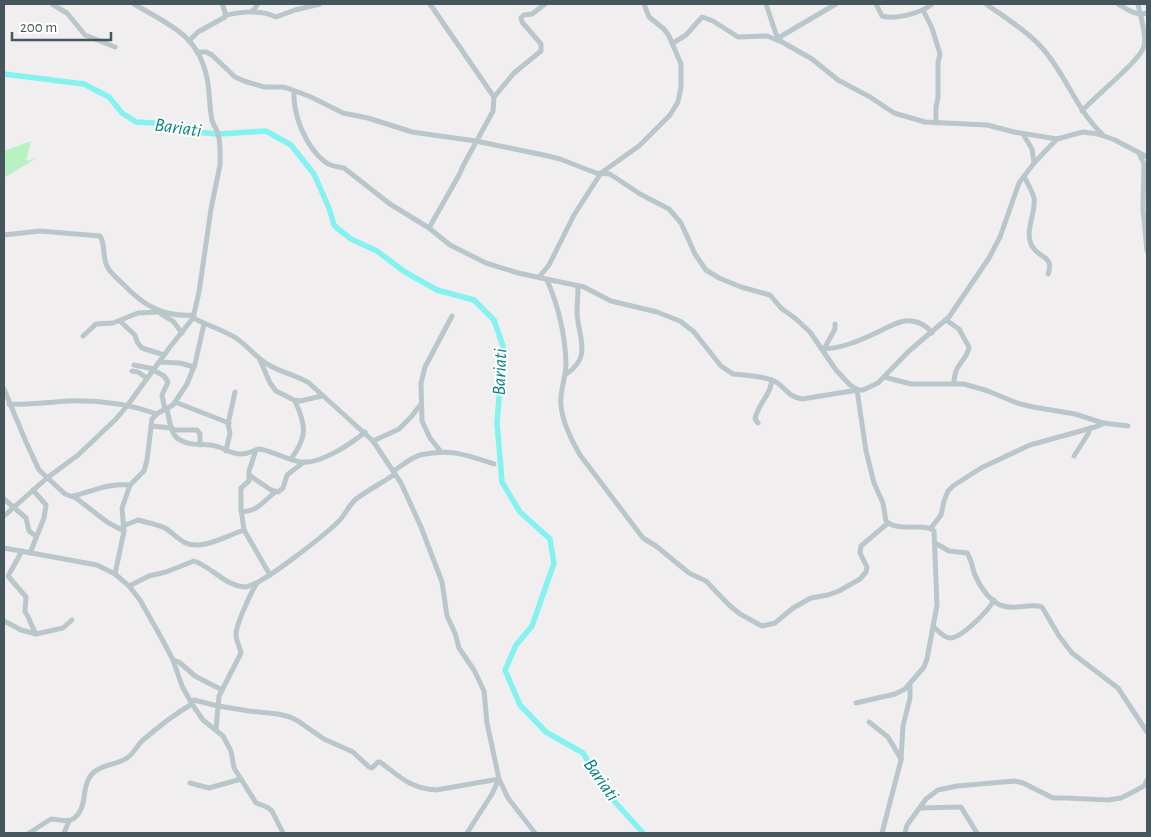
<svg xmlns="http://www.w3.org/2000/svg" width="1151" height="837" viewBox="0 0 1151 837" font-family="'Alegreya Sans',sans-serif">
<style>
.green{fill:#b9f2c2}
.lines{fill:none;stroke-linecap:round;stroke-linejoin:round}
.river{stroke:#83f2f0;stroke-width:5.5}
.minor{stroke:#b9c7cd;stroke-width:5}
.labels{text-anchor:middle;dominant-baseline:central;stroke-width:4;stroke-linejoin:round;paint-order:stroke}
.water-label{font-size:19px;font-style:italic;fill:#068280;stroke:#fff}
</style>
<rect width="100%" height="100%" fill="#f1eeef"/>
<path class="green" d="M 31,141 L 26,161 L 38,157 L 4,178 L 4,151 Z"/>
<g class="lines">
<path class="river" d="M 4,74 L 84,84 L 109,97 L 122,113 L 136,122 L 154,123 L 194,132 L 218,134 L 266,131 L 291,145 L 314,174 L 329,208 L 334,225 L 337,228 L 351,239 L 377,251 L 405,272 L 437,290 L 474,300 L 494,320 L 503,346 L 497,423 L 502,482 L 520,512 L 550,539 L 554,563 L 532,626 L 516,645 L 505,670 L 520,705 L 546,732 L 583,753 L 606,792 L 643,833"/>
<g class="minor">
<path d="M 52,4 L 67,13 L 85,35 L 115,47"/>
<path d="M 766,4 L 776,34 L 782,42 L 812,59 L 838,80 L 870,97 L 894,113 L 925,122 L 987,125 L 1014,132 L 1057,139 L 1083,132 L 1098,134 L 1115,140 L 1147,157"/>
<path d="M 876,4 L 882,16 C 895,20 922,13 932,4"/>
<path d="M 986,4 C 1003,16 1030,33 1043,49 C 1066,75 1076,109 1102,134"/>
<path d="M 1118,4 C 1129,10 1135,16 1147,13"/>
<path d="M 923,10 L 932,28 L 940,54 L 938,63 L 938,98 L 936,107 L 936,123"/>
<path d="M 252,12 L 258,4"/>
<path d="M 226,15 C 243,12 261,9 276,17 L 295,10 L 320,4"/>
<path d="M 778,38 L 836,4"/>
<path d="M 190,40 L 198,32 L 225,17 L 225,12 L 222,4"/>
<path d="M 673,43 L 686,35 L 702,17 L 713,21 L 738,37 L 767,36 L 779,41"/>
<path d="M 199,52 L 206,52 L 212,55 L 235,77 L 244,81 L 264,87 L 283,87 L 290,89 L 311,97 L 343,113 L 368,118 L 412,132 L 476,141 L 548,156 L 560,159 L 596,173 L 610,174 L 640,194 L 669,209 L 681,223 L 695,254 L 706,270 L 719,278 L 741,287 L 770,295 L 781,308 L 796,319 L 810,332 L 836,370 L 850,385 L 858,390 L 863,390 L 878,383 L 909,351 L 949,317 L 989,258 L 1000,237 L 1019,183 L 1034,163 L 1057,139"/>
<path d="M 294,91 C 293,115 305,146 325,162 C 330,166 337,167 344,168 L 390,204 L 429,228 L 450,245 L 486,263 L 518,273 L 584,287 L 611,301 L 657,312 L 680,321 L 694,332 L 721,366 L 733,374 C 743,375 767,376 776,382 C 787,389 787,396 802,399 L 858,390"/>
<path d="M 494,97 L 514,73 L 541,51 L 541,44 L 522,22 L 521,18 L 524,15 L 532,14 L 545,4"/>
<path d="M 1082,111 C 1094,97 1141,60 1144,46 C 1147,35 1140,15 1138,4"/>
<path d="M 1023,134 L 1032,149 L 1034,163"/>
<path d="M 1139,153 L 1144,164 L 1143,209 L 1147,251"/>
<path d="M 1024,176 C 1027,183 1032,190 1034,198 C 1036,213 1025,230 1031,244 C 1038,260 1055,254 1048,274"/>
<path d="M 429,228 L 459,175 L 463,166 L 493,111 L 494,97 L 430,4"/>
<path d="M 4,235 L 40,231 L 100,236 C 106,246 102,256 107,266 C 110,273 117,278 122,283 C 144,306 162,317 194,315"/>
<path d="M 539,277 L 549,265 L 574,215 L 601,173 L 639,146 L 670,115 L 678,102 L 681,87 L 681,64 L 669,36 L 664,29 L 649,17 L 644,4"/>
<path d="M 547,280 C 558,305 565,335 566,363 C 566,375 562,385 561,397 C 559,415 571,440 580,455 L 643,538 L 656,546 L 689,573 L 706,581 L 729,605 L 740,614 L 762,626 L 775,623 L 793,608 L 811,598 L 828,595 L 839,591 L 860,579 L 866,572 L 867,567 L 860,553 L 861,546 L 888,523"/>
<path d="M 161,314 L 173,321 L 182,333"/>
<path d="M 193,318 C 207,325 223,330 236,338 C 248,346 256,358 269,365 C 282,373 297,375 309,383 L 373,441 L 401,483 L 421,527 L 442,582 L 447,616 L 455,633 L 459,648 L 474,670 L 484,691 L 487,723 L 499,779 L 492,794 L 467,833"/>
<path d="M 946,320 L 959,329 L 969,347 C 967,362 954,362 954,384"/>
<path d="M 120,321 L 135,335 L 137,342 L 142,348 L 164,355"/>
<path d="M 83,336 L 96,324 L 113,323 L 138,313 L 158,312"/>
<path d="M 822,349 C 841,349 861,340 878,332 C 886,328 895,323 904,321 C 916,320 925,324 932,333"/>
<path d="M 824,349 L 835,329 L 835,324"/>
<path d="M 260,360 L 270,383 L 276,391 L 294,400 L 300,401 L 322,396"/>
<path d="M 159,362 L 180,363 L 194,367"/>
<path d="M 134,365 L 154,369"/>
<path d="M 153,370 L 164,376 L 168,382 L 162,395 L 165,410"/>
<path d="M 132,371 L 138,372 L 147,378"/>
<path d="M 566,374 C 592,358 579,338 577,314 C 577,305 578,295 578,286"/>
<path d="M 884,377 L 911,384 L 964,384 L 988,391 L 1017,403 L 1033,407 L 1075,414 L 1103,423 L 1128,426"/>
<path d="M 4,389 L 26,442 L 39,470 L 65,494 L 76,498 L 107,522 L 124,531"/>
<path d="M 175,402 L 229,423"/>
<path d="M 9,404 C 29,405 49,402 68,401 C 99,400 128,404 157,414"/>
<path d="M 167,409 C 169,417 170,432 177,438 C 190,448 206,442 219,447 C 227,450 232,454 241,454 C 249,454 252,451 259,449 C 273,451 287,460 301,462 C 319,465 351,444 365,432"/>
<path d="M 758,423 L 755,419 C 757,405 771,395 772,380"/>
<path d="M 151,426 L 172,428"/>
<path d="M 173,430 L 197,430 L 200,434 L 200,445"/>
<path d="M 373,441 L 399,429 L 411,417 L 421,404"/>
<path d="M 256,450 L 249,471 L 249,481 L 241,488 L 241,509 L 244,530 L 270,575"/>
<path d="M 226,451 L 230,433 L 228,424 L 235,392"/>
<path d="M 441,452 L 430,438 L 422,421 L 421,383 L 425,367 L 452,316"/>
<path d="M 1074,456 L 1088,434 L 1090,428"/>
<path d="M 291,459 C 308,436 306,425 295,401"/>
<path d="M 393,471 C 402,466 410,458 420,455 C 450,448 467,455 494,464"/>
<path d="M 249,475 L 271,490 L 278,492 L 283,488 L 287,475 L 304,462"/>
<path d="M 73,496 C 94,491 108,483 130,485"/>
<path d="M 4,499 L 26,518 L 29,531 L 36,536"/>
<path d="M 241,511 C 255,514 265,500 275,492"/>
<path d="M 4,516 L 47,478 L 78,455 L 116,419 L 127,406 L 170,347 L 193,318 L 199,292 L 211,209 L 220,165 C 220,155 221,144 218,134 C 217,129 213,125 212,120 C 209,106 210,92 207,78 C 198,34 169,25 134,4"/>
<path d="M 123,526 L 138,520 C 142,521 162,526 165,528 C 177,535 181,546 199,545 C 214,544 229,535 244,530"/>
<path d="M 931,528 L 941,515 L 944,501 L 948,491 L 953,486 L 981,468 L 1030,445 L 1095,427 L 1105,423"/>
<path d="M 935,543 L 949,551 L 967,553 C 972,560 972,568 975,575 C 980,587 991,603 1003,606 C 1016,610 1030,603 1042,607 L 1059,636 L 1072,653 L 1118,688 L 1147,732"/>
<path d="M 4,548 L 97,565 L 115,574 L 129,586 L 140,600 L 162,639 L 173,660 L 182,686 L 192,704 L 203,720 L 223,736 L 231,751 L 234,768 L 256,803 L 267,807 L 272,811 L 283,833"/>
<path d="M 22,551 L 8,576 L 26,597 L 25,612 C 30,618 31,626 36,634"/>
<path d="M 30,553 L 44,518 L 46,505 L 33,490"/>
<path d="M 115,574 L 124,531 L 122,508 L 130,485 L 144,471 L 147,460 L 152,419 L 158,413 L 173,405 L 187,384 L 195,364 L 204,324"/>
<path d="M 129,586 L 149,576 L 166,572 L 194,561 C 212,567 224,585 244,587 C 259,588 324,535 337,523 C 345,516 348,506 356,499 C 368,490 382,483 395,474"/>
<path d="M 4,621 L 21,630 L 36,634 L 63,628 L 72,620"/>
<path d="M 934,627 C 938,631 944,638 950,638 C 962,638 989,610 994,600"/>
<path d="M 173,660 L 179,662 L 195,676 L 222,690"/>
<path d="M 856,703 L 895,694 L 905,689 L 924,667 L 927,659 L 937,605 L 934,531 C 925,522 898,533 886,521 L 883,503 L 874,483 L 866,451 L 857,390"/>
<path d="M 869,722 L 888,737 L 901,759"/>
<path d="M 216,730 L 219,696 L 241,653 C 240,647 236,641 236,634 C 236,625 251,592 257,583"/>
<path d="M 190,783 L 209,788 L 241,779"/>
<path d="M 920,808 L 961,807 L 977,833"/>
<path d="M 29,833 L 51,819 C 58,819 67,823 73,819 C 89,808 80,787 92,774 C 101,764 117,765 127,758 C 133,754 137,746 142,741 C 158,727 173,715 192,704 L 194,700 L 218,706 L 249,711 L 278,714 L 290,717 L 298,721 L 324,739 L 353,752 L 369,767 L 372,768 L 378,762 L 380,762 C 399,776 411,789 436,790 L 499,779 L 508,798 L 535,833"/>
<path d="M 64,833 L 69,821"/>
<path d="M 882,833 L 901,760 L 903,726 L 910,698 L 910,686"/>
<path d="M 905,833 L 907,825 L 926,799 L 938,790 L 957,786 L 1015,781 L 1023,783 L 1053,798 L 1066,798 L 1108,800 L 1121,798 L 1131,793 L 1144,786 L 1147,780"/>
</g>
</g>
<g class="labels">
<g class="water-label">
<text transform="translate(178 128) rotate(8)">Bariati</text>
<text transform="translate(500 372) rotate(-88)">Bariati</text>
<text transform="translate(601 780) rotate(55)">Bariati</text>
</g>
</g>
<rect width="1151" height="837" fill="none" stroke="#45575d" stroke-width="10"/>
<path d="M12 32v8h99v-8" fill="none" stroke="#45575d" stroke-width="2.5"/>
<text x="20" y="32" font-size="15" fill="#45575d" stroke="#ffffff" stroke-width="4" paint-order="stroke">200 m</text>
</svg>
